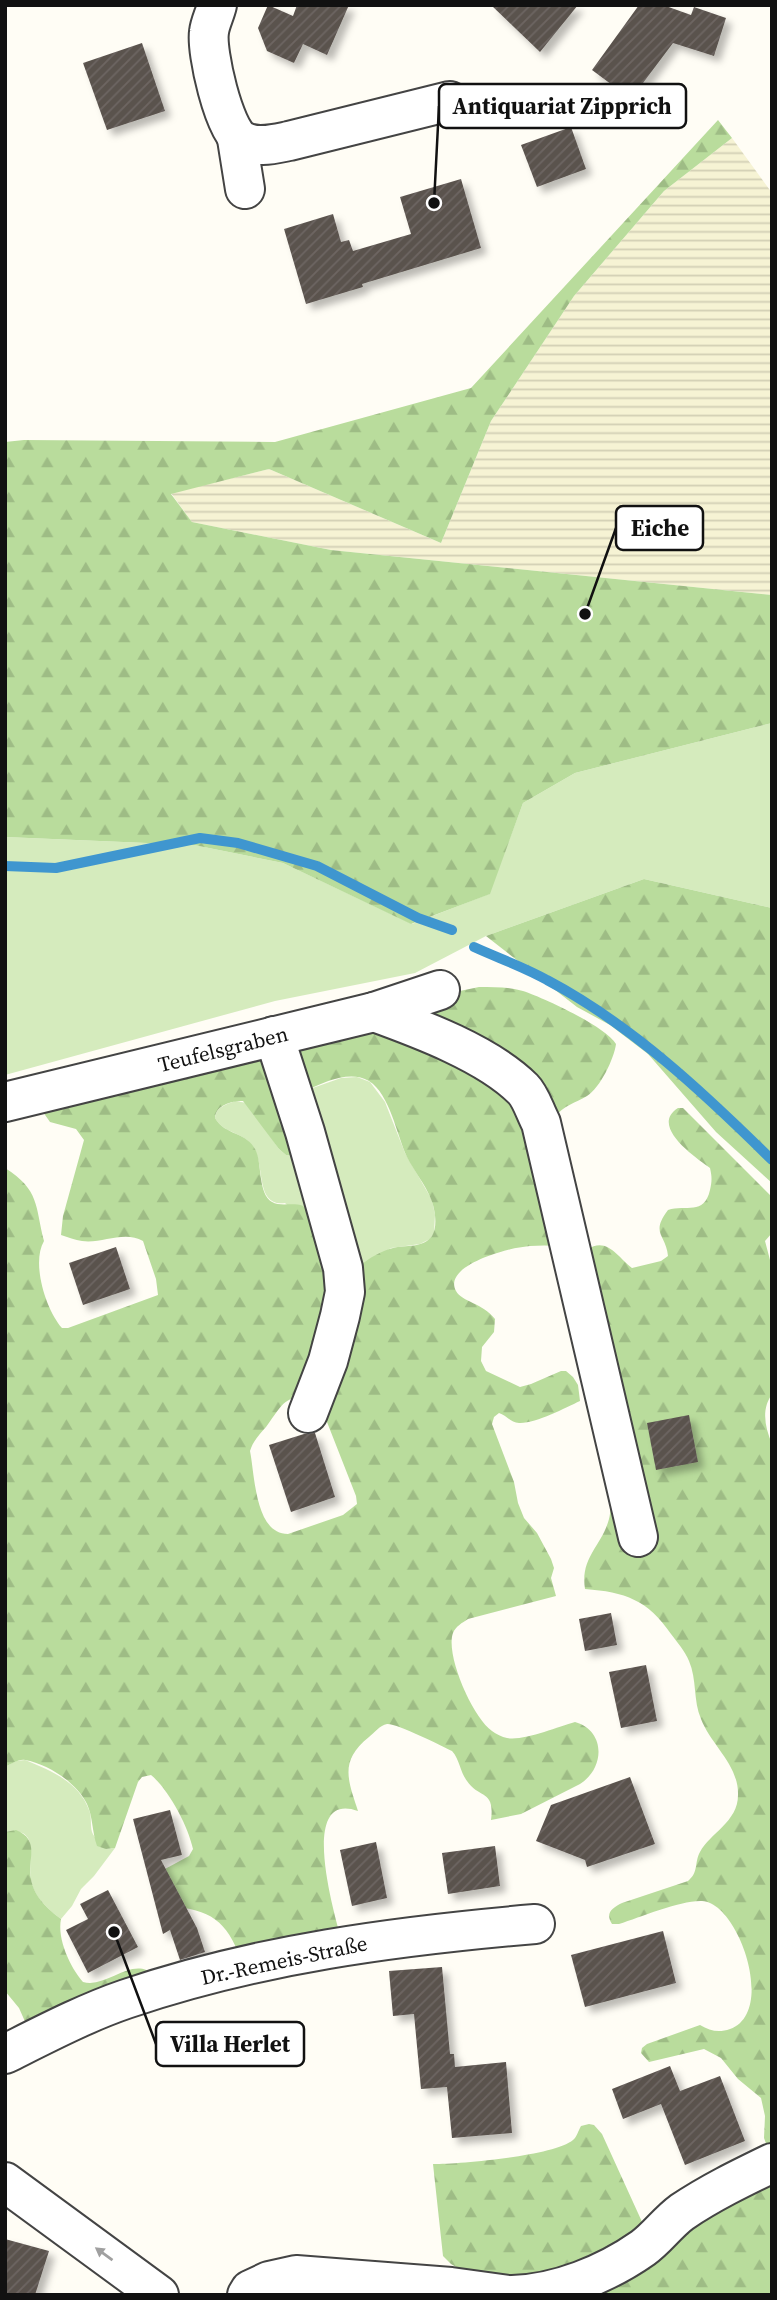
<svg xmlns="http://www.w3.org/2000/svg" width="777" height="2300" viewBox="0 0 777 2300" font-family="'Source Serif 4',serif">
<style>
.farmland{fill:url(#farmland-rules)}
.green{fill:#d5ebbd}
.forest{fill:url(#forest-firs);fill-rule:evenodd}
.lines{fill:none;stroke-linecap:round;stroke-linejoin:round}
.stream{stroke:#3f96cf;stroke-width:10}
.building{fill:url(#building-hatch);filter:url(#shadow)}
.minor-casing{stroke:#444;stroke-width:42}
.minor{stroke:#fff;stroke-width:38}
.oneway{fill:#a0a0a0}
.labels{text-anchor:middle;dominant-baseline:central;stroke-width:7;stroke-linejoin:round;paint-order:stroke}
.street-label{font-size:21px;fill:#111;stroke:#fff}
.leader{fill:none;stroke:#111;stroke-width:2.5}
.callout-dot{fill:#111;stroke:#fff;stroke-width:2.5}
.callout{fill:#fff;stroke:#111;stroke-width:2.5}
.callout-label{font-size:23px;text-anchor:middle;font-weight:bold;fill:#111}
</style>
<defs>
<pattern id="farmland-rules" width="6" height="5" patternUnits="userSpaceOnUse" patternTransform="scale(1.75)"><rect width="6" height="5" fill="#f6f3d4"/><path d="M0 2.5h6" fill="none" stroke="#d2cfb5"/></pattern>
<pattern id="forest-firs" width="22" height="20" patternUnits="userSpaceOnUse" patternTransform="scale(1.75)"><rect width="22" height="20" fill="#b9dc9c"/><path d="M5 1l3.5 6h-7zM16 11l3.5 6h-7z" fill="#9ebc85"/></pattern>
<pattern id="building-hatch" width="6" height="6" patternUnits="userSpaceOnUse" patternTransform="scale(1.75)"><rect width="6" height="6" fill="#5a524d"/><path d="M-1 1l2-2M0 6l6-6M5 7l2-2" fill="none" stroke="#6d6662"/></pattern>
<filter id="shadow"><feDropShadow dx="6" dy="6" stdDeviation="3.5" flood-color="#0004"/></filter>
</defs>
<rect width="100%" height="100%" fill="#fffdf5"/>
<path class="farmland" d="M 732,138 L 772,193 L 772,595 L 331,550 L 192,522 L 171,493 L 269,469 L 441,543 L 491,421 L 574,296 L 664,191 Z"/>
<g class="green">
<path d="M 772,723 L 772,908 L 644,879 L 486,936 L 415,973 L 275,1001 L 5,1075 L 5,837 L 194,845 L 283,863 L 412,924 L 489,894 L 523,803 L 575,773 Z"/>
<path d="M 357,1077 L 370,1082 L 385,1102 L 405,1153 L 432,1200 L 435,1215 L 434,1233 L 430,1239 L 420,1244 L 391,1248 L 360,1266 L 307,1090 L 341,1078 Z"/>
<path d="M 235,1101 L 247,1103 L 279,1149 L 286,1155 L 298,1155 L 331,1246 L 285,1203 C 257,1207 264,1171 256,1153 C 246,1129 226,1137 215,1118 C 216,1107 225,1105 235,1101 Z"/>
<path d="M 25,1760 C 50,1770 79,1782 89,1810 C 92,1817 90,1825 92,1832 C 94,1838 102,1844 106,1849 L 115,1848 L 94,1876 L 81,1889 L 72,1906 L 61,1919 C 48,1909 34,1897 31,1880 C 27,1859 42,1826 5,1832 L 5,1767 L 16,1761 Z"/>
</g>
<g class="forest">
<path d="M 718,120 L 732,138 L 664,191 L 574,296 L 491,421 L 441,543 L 269,469 L 171,494 L 192,522 L 331,550 L 772,595 L 772,723 L 575,773 L 523,803 L 490,894 L 411,924 L 283,863 L 194,845 L 5,837 L 5,442 L 24,440 L 275,442 L 471,388 Z"/>
<path d="M 644,879 L 772,908 L 772,1183 L 716,1132 L 648,1054 L 610,1025 L 577,1007 L 486,936 Z"/>
<path d="M 479,987 C 494,987 509,987 523,991 C 544,998 605,1026 616,1044 C 614,1059 600,1088 587,1096 C 575,1103 563,1106 555,1117 L 560,1246 C 546,1245 530,1245 516,1248 C 501,1251 443,1267 456,1291 C 462,1302 483,1303 495,1319 L 494,1332 L 482,1347 L 481,1361 L 486,1371 L 520,1387 L 531,1384 L 561,1371 L 566,1371 L 573,1377 L 578,1385 L 580,1401 C 565,1408 535,1424 519,1423 C 511,1423 506,1415 499,1413 L 494,1417 L 492,1424 L 514,1482 L 518,1503 L 524,1518 L 537,1533 L 551,1559 L 554,1568 L 551,1578 L 556,1596 L 468,1619 C 462,1623 456,1626 453,1633 C 445,1655 473,1718 492,1731 C 496,1734 502,1737 507,1738 C 524,1741 557,1727 575,1722 C 606,1731 605,1768 580,1784 L 521,1814 L 491,1820 C 495,1789 479,1799 467,1781 C 460,1772 460,1760 452,1751 C 442,1746 396,1723 387,1724 C 380,1725 374,1733 369,1737 C 339,1761 348,1780 358,1811 C 297,1789 335,1916 342,1942 L 241,1959 C 226,1920 211,1910 169,1906 L 165,1869 L 189,1856 L 193,1849 C 188,1826 169,1790 151,1775 L 142,1777 L 138,1782 L 115,1848 L 106,1849 L 97,1846 C 92,1832 93,1817 87,1804 C 77,1783 48,1764 25,1760 C 18,1759 12,1764 5,1767 L 5,1168 C 40,1190 35,1206 44,1241 C 31,1263 46,1310 62,1328 L 68,1328 L 158,1295 L 156,1279 L 143,1241 C 124,1230 102,1244 82,1241 C 75,1240 68,1237 61,1235 L 63,1216 L 84,1140 L 76,1129 L 50,1122 L 43,1112 L 260,1055 L 298,1155 L 286,1155 L 279,1149 L 243,1101 C 231,1101 216,1105 215,1118 C 225,1136 247,1131 256,1151 C 262,1164 258,1194 272,1202 C 280,1207 294,1202 303,1206 L 360,1266 C 369,1258 381,1251 393,1248 C 405,1245 424,1248 432,1236 C 438,1226 435,1209 431,1199 C 425,1184 414,1171 407,1157 C 397,1136 390,1094 369,1081 C 350,1070 325,1082 307,1090 L 288,1050 L 455,992 ZM 316,1394 L 356,1496 L 357,1504 L 343,1515 L 288,1534 C 255,1534 255,1476 250,1451 C 253,1441 259,1435 266,1427 C 285,1401 282,1398 316,1394 Z"/>
<path d="M 678,1108 L 683,1108 L 772,1197 L 772,1233 L 765,1241 L 770,1260 L 772,1295 L 772,1394 C 761,1410 765,1427 772,1444 L 772,2160 L 764,2138 L 765,2116 L 761,2098 L 738,2079 L 721,2058 L 704,2049 L 649,2062 L 641,2053 L 642,2048 L 647,2044 L 700,2025 C 710,2031 719,2033 730,2029 C 777,2012 738,1902 702,1901 C 681,1900 641,1917 619,1924 L 612,1924 C 605,1913 612,1908 622,1903 L 688,1881 C 699,1872 694,1863 700,1852 C 710,1833 738,1822 738,1795 C 739,1765 711,1745 701,1719 C 693,1701 697,1679 689,1661 C 685,1651 677,1642 671,1634 C 648,1600 625,1592 585,1589 C 580,1557 602,1546 609,1519 C 615,1495 599,1473 601,1449 L 587,1250 C 606,1236 617,1256 632,1268 L 661,1261 L 668,1256 C 666,1234 650,1234 668,1210 C 686,1204 704,1216 710,1190 C 712,1181 712,1177 710,1168 C 696,1158 649,1126 678,1108 Z"/>
<path d="M 16,1830 C 41,1840 27,1860 31,1879 C 34,1897 48,1909 61,1919 C 57,1939 70,1967 83,1982 C 107,1989 132,1955 154,1975 L 27,2026 L 19,2008 L 5,1991 L 5,1832 Z"/>
<path d="M 589,2124 L 594,2125 L 602,2134 L 643,2224 L 772,2173 L 772,2295 L 273,2295 L 470,2275 L 451,2264 L 443,2256 L 433,2164 C 460,2164 554,2156 573,2140 C 577,2137 578,2131 581,2126 Z"/>
</g>
<g class="lines">
<g class="stream">
<path d="M 5,866 L 56,868 L 200,838 L 238,843 L 317,866 L 418,918 L 452,930"/>
<path d="M 474,947 C 498,958 524,967 547,980 C 632,1025 704,1093 772,1160"/>
</g>
</g>
<g class="building">
<path d="M 268,5 L 293,16 L 297,5 L 349,5 L 327,55 L 303,44 L 294,63 L 267,51 L 258,28 Z"/>
<path d="M 491,5 L 578,5 L 540,52 Z"/>
<path d="M 639,5 L 663,5 L 691,15 L 694,7 L 726,18 L 714,56 L 673,43 L 631,99 L 592,70 Z"/>
<path d="M 142,43 L 165,111 L 107,130 L 83,63 Z"/>
<path d="M 571,127 L 586,169 L 537,187 L 521,145 Z"/>
<path d="M 461,179 L 481,248 L 362,284 L 363,287 L 306,304 L 284,229 L 333,214 L 341,242 L 349,240 L 353,251 L 411,234 L 400,197 Z"/>
<path d="M 116,1247 L 130,1289 L 83,1305 L 69,1263 Z"/>
<path d="M 689,1415 L 698,1462 L 656,1470 L 647,1423 Z"/>
<path d="M 315,1433 L 335,1497 L 291,1512 L 269,1445 L 304,1434 Z"/>
<path d="M 611,1613 L 617,1645 L 585,1651 L 579,1619 Z"/>
<path d="M 646,1665 L 657,1721 L 621,1728 L 609,1672 Z"/>
<path d="M 630,1777 L 655,1844 L 587,1867 L 585,1860 L 536,1841 L 551,1805 Z"/>
<path d="M 170,1810 L 182,1855 L 161,1860 L 197,1928 L 205,1952 L 180,1960 L 170,1930 L 163,1934 L 133,1819 Z"/>
<path d="M 376,1842 L 387,1898 L 352,1906 L 340,1850 Z"/>
<path d="M 495,1846 L 500,1886 L 448,1894 L 442,1853 Z"/>
<path d="M 108,1890 L 138,1947 L 88,1973 L 66,1930 L 88,1919 L 80,1904 Z"/>
<path d="M 663,1931 L 676,1983 L 585,2007 L 571,1955 Z"/>
<path d="M 442,1967 L 450,2054 L 454,2054 L 455,2067 L 506,2062 L 512,2133 L 452,2138 L 447,2087 L 421,2089 L 414,2014 L 393,2016 L 389,1971 Z"/>
<path d="M 670,2066 L 680,2091 L 720,2076 L 745,2141 L 685,2165 L 661,2104 L 623,2119 L 612,2089 Z"/>
<path d="M 5,2239 L 49,2251 L 35,2295 L 5,2295 Z"/>
</g>
<g class="lines">
<g class="minor-casing">
<g id="minor">
<path d="M 217,5 C 215,14 210,23 209,32 C 206,52 224,130 241,140 C 255,149 274,144 289,141 L 450,101"/>
<path d="M 237,139 L 245,189"/>
<path d="M 374,1012 C 421,1029 488,1054 523,1089 C 531,1097 535,1112 541,1123 L 638,1537"/>
<path d="M 274,1036 L 305,1132 L 343,1268 L 345,1292 L 340,1316 L 328,1361 L 308,1413"/>
<path d="M 5,1102 L 374,1012 L 440,990"/>
<path d="M 5,2054 C 45,2034 85,2013 126,1999 C 258,1954 396,1936 535,1924"/>
<path d="M 5,2182 L 159,2295"/>
<path d="M 247,2295 L 250,2290 L 269,2281 L 296,2275 L 451,2287 L 508,2295"/>
<path d="M 512,2295 C 557,2294 606,2274 643,2248 C 657,2238 667,2223 682,2212 C 710,2193 741,2178 772,2163"/>
</g>
</g>
<use href="#minor" class="minor"/>
</g>
<defs><path id="oneway-solid" d="M-6-.8H1V-3.2L6.5 0L1 3.2V.8H-6Z" transform="scale(1.75)"/></defs>
<use class="oneway" href="#oneway-solid" transform="translate(104 2254) rotate(-144)"/>
<g class="labels">
<g class="street-label">
<text transform="translate(223 1049) rotate(-14)">Teufelsgraben</text>
<text transform="translate(284 1960) rotate(-12)">Dr.-Remeis-Straße</text>
</g>
</g>
<path class="leader" d="M434 203L439 106M585 614L616 528M114 1932L156 2044"/>
<g class="callout-dot">
<circle cx="434" cy="203" r="7"/>
<circle cx="585" cy="614" r="7"/>
<circle cx="114" cy="1932" r="7"/>
</g>
<g class="callout">
<rect x="439" y="84" width="247" height="44" rx="7"/>
<rect x="616" y="506" width="87" height="44" rx="7"/>
<rect x="156" y="2022" width="148" height="44" rx="7"/>
</g>
<g class="callout-label">
<text x="562" y="114">Antiquariat Zipprich</text>
<text x="660" y="536">Eiche</text>
<text x="230" y="2052">Villa Herlet</text>
</g>
<rect width="777" height="2300" fill="none" stroke="#111111" stroke-width="14"/>
</svg>
